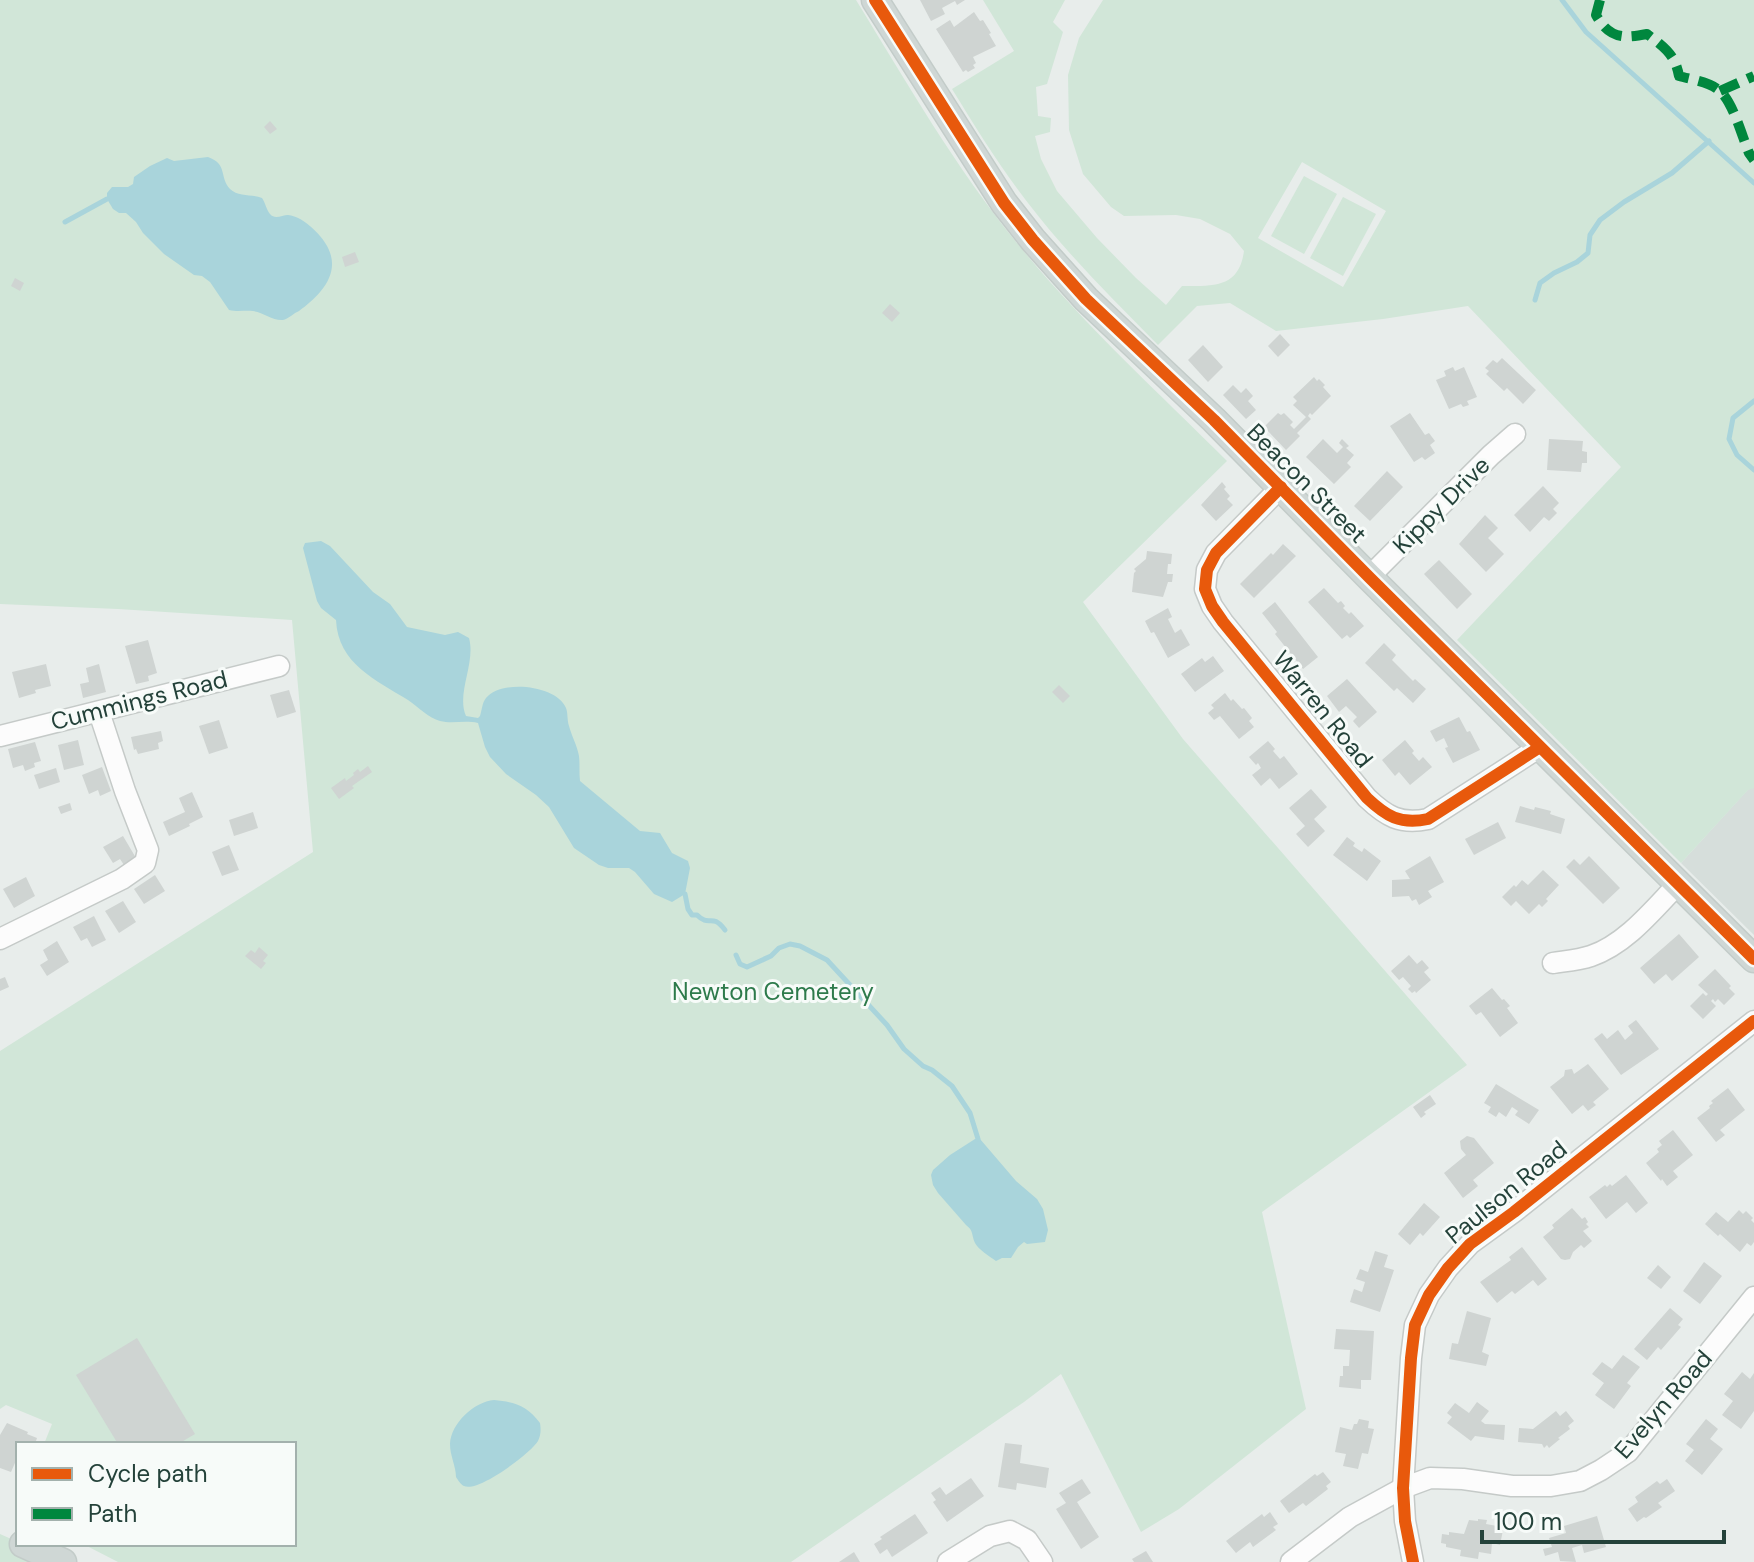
<svg xmlns="http://www.w3.org/2000/svg" width="1754" height="1562" viewBox="0 0 1754 1562" font-family="'DM Sans',sans-serif">
<style>
.built{fill:#d6dedb}
.green{fill:#d1e6d8;fill-rule:evenodd}
.water{fill:#a9d4db}
.lines{fill:none;stroke-linecap:round;stroke-linejoin:round}
.stream{stroke:#a9d4db;stroke-width:5}
.building{fill:#cfd4d2}
.minor-casing{stroke:#c5cac8;stroke-width:23}
.major-casing{stroke:#c3ccc9;stroke-width:29}
.minor{stroke:#fcfcfc;stroke-width:20}
.major{stroke:#cfd7d5;stroke-width:26}
.quiet{stroke:#00873e;stroke-width:10;stroke-dasharray:20 10;stroke-linecap:butt}
.cycleway-casing{stroke:#f7fbf9;stroke-width:17}
.cycleway{stroke:#e8590c;stroke-width:12}
.labels{text-anchor:middle;dominant-baseline:central;stroke-width:6;stroke-linejoin:round;paint-order:stroke}
.street-label{font-size:24px;fill:#24423a;stroke:#f7fbf9}
.park-label{font-size:24px;fill:#2d7a4b;stroke:#f7fbf9}
</style>
<rect width="100%" height="100%" fill="#e8edeb"/>
<path class="built" d="M 1754,783 L 1754,935 L 1681,863 Z"/>
<g class="green">
<path d="M 0,0 L 856,0 C 907,83 955,167 1017,243 C 1080,321 1156,390 1227,461 L 1083,602 L 1183,739 L 1467,1065 L 1262,1212 L 1306,1409 L 1179,1509 L 1141,1532 L 1061,1374 L 1024,1402 L 791,1562 L 118,1562 L 83,1544 L 294,1544 L 294,1444 L 44,1444 L 52,1424 L 6,1405 L 0,1409 L 0,1051 L 313,852 L 292,620 L 118,609 L 0,604 Z"/>
<path d="M 983,0 L 1065,0 L 1053,22 L 1063,32 L 1047,84 L 1036,87 L 1038,116 L 1051,118 L 1050,132 L 1035,136 L 1041,159 L 1057,191 L 1097,238 L 1136,278 L 1166,305 L 1182,286 C 1214,286 1239,288 1244,251 L 1230,234 L 1200,219 L 1176,215 L 1124,216 L 1111,207 L 1083,174 L 1069,130 L 1068,75 L 1079,38 L 1103,0 L 1754,0 L 1754,788 L 1748,790 L 1681,863 L 1457,640 L 1621,467 L 1468,306 L 1383,319 L 1276,331 L 1230,303 L 1197,306 L 1158,345 C 1113,299 1067,254 1028,203 C 1000,167 976,128 952,89 L 1014,51 ZM 1302,162 L 1386,211 L 1343,287 L 1258,238 Z"/>
<path d="M 1304,176 L 1337,194 L 1304,254 L 1271,236 Z"/>
<path d="M 1343,197 L 1376,214 L 1343,276 L 1310,258 Z"/>
<path d="M 0,1534 L 63,1562 L 0,1562 Z"/>
</g>
<g class="water">
<path d="M 208,157 C 228,164 219,177 230,189 C 238,197 252,194 262,198 C 265,202 267,211 270,214 C 275,220 282,215 288,215 C 304,216 328,240 331,256 C 337,279 316,299 299,311 C 294,313 288,319 283,320 C 273,321 263,312 253,311 C 245,310 238,312 229,310 L 210,282 L 202,276 L 194,275 L 164,254 L 143,233 L 136,222 L 126,213 L 119,213 L 113,209 L 107,199 L 107,193 L 112,187 L 128,187 L 133,184 L 134,177 L 150,166 L 167,158 L 174,161 Z"/>
<path d="M 321,541 L 330,546 L 373,592 L 390,604 L 407,627 L 445,635 L 458,632 L 469,638 C 476,663 456,693 466,716 L 478,718 L 480,716 C 482,710 482,703 486,698 C 501,679 557,685 566,708 C 568,713 567,720 569,726 C 572,737 577,745 579,756 C 580,765 579,773 580,781 L 640,831 L 660,833 L 672,853 L 688,861 L 690,868 L 685,894 L 672,902 L 654,894 L 635,872 L 629,868 L 608,868 L 599,865 L 574,848 L 549,807 L 536,795 L 506,774 L 490,757 L 485,747 L 478,723 C 465,720 452,724 440,721 C 429,718 418,707 408,700 C 376,680 338,664 336,620 L 321,608 L 317,601 L 303,548 L 305,543 Z"/>
<path d="M 975,1139 L 980,1139 L 1016,1181 L 1037,1199 L 1043,1209 L 1048,1230 L 1045,1242 L 1027,1244 L 1024,1242 L 1018,1247 L 1011,1258 L 1002,1258 L 996,1261 C 989,1256 978,1249 975,1243 C 971,1234 974,1231 966,1225 L 938,1193 L 933,1185 L 931,1175 L 933,1170 L 950,1155 Z"/>
<path d="M 494,1400 C 514,1402 527,1405 540,1423 C 541,1429 541,1435 538,1441 C 531,1453 478,1493 464,1486 C 461,1485 458,1480 456,1477 C 456,1466 450,1456 450,1444 C 451,1423 474,1402 494,1400 Z"/>
</g>
<g class="lines">
<g class="stream">
<path d="M 1562,0 L 1586,32 L 1754,183"/>
<path d="M 65,222 L 107,199"/>
<path d="M 1535,300 L 1540,283 L 1554,273 L 1577,262 L 1588,253 L 1590,235 L 1600,220 L 1624,202 L 1672,173 L 1709,141"/>
<path d="M 1754,401 L 1733,418 L 1729,439 L 1737,455 L 1754,470"/>
<path d="M 685,894 L 688,909 L 692,915 L 697,915 C 710,928 711,912 725,930"/>
<path d="M 736,955 L 740,964 L 747,967 L 771,956 L 779,948 L 790,944 L 800,946 L 827,960 L 887,1025 L 904,1049 L 923,1066 L 932,1070 L 952,1086 L 970,1113 L 978,1139"/>
</g>
</g>
<g class="building">
<path d="M 920,0 L 965,0 L 957,5 L 955,1 L 942,8 L 945,14 L 931,21 Z"/>
<path d="M 974,12 L 980,21 L 983,20 L 991,33 L 989,34 L 996,46 L 973,57 L 976,63 L 973,65 L 975,68 L 968,72 L 966,70 L 963,72 L 936,29 L 950,20 L 954,27 Z"/>
<path d="M 270,121 L 277,129 L 270,134 L 264,127 Z"/>
<path d="M 355,252 L 359,262 L 345,267 L 342,257 Z"/>
<path d="M 15,278 L 24,283 L 20,291 L 11,286 Z"/>
<path d="M 890,304 L 900,313 L 892,322 L 882,313 Z"/>
<path d="M 1280,334 L 1290,345 L 1278,357 L 1268,346 Z"/>
<path d="M 1203,345 L 1223,367 L 1208,382 L 1188,360 Z"/>
<path d="M 1502,358 L 1536,390 L 1523,404 L 1507,388 L 1504,391 L 1486,374 L 1489,371 L 1485,368 L 1493,360 L 1497,363 Z"/>
<path d="M 1453,367 L 1455,371 L 1464,367 L 1477,397 L 1467,401 L 1469,405 L 1463,407 L 1461,404 L 1449,409 L 1436,380 L 1446,376 L 1444,371 Z"/>
<path d="M 1314,377 L 1317,381 L 1319,379 L 1325,385 L 1323,387 L 1331,396 L 1312,415 L 1310,413 L 1308,416 L 1311,419 L 1297,433 L 1300,436 L 1286,450 L 1264,427 L 1278,413 L 1281,415 L 1284,413 L 1293,422 L 1290,425 L 1294,429 L 1306,417 L 1293,405 L 1297,401 L 1293,397 Z"/>
<path d="M 1233,385 L 1241,393 L 1246,388 L 1253,396 L 1248,401 L 1256,410 L 1246,419 L 1223,395 Z"/>
<path d="M 1410,413 L 1425,435 L 1429,433 L 1435,441 L 1430,445 L 1435,453 L 1425,460 L 1422,457 L 1414,462 L 1390,426 Z"/>
<path d="M 1323,439 L 1337,453 L 1343,447 L 1339,443 L 1342,439 L 1349,446 L 1346,448 L 1354,455 L 1347,463 L 1351,467 L 1334,484 L 1306,457 Z"/>
<path d="M 1549,439 L 1583,441 L 1582,451 L 1587,452 L 1587,463 L 1582,463 L 1581,472 L 1547,470 Z"/>
<path d="M 1387,471 L 1403,487 L 1370,521 L 1354,506 Z"/>
<path d="M 1222,482 L 1226,487 L 1224,489 L 1230,496 L 1227,499 L 1233,505 L 1216,521 L 1201,505 Z"/>
<path d="M 1543,486 L 1559,503 L 1553,509 L 1557,513 L 1549,521 L 1544,517 L 1530,532 L 1514,515 Z"/>
<path d="M 1485,515 L 1498,528 L 1488,538 L 1504,554 L 1486,572 L 1459,544 Z"/>
<path d="M 1283,544 L 1296,556 L 1254,598 L 1240,584 L 1271,553 L 1273,555 Z"/>
<path d="M 1147,551 L 1172,554 L 1171,564 L 1168,564 L 1167,574 L 1173,574 L 1172,582 L 1168,582 L 1163,597 L 1132,592 L 1134,573 L 1136,571 L 1134,569 L 1146,559 Z"/>
<path d="M 1439,560 L 1472,594 L 1457,609 L 1424,574 Z"/>
<path d="M 1324,588 L 1338,603 L 1341,601 L 1345,606 L 1343,608 L 1349,614 L 1351,612 L 1364,626 L 1350,638 L 1347,635 L 1342,639 L 1308,602 Z"/>
<path d="M 1275,602 L 1318,657 L 1303,669 L 1275,634 L 1277,632 L 1262,613 Z"/>
<path d="M 1168,608 L 1172,617 L 1168,619 L 1175,633 L 1181,629 L 1190,645 L 1168,658 L 1154,632 L 1151,633 L 1145,621 Z"/>
<path d="M 148,640 L 157,673 L 148,676 L 149,681 L 136,684 L 125,646 Z"/>
<path d="M 1384,643 L 1396,655 L 1392,660 L 1413,681 L 1415,679 L 1426,689 L 1413,703 L 1397,688 L 1394,691 L 1365,663 Z"/>
<path d="M 1213,656 L 1224,671 L 1195,692 L 1181,674 L 1202,658 L 1205,662 Z"/>
<path d="M 46,664 L 51,686 L 35,690 L 36,693 L 19,698 L 12,672 Z"/>
<path d="M 99,664 L 106,692 L 83,698 L 80,684 L 89,682 L 86,668 Z"/>
<path d="M 1347,679 L 1377,712 L 1359,728 L 1353,721 L 1357,717 L 1346,706 L 1339,712 L 1327,696 Z"/>
<path d="M 1059,685 L 1070,696 L 1063,703 L 1052,692 Z"/>
<path d="M 289,690 L 296,712 L 277,718 L 270,695 Z"/>
<path d="M 1225,693 L 1231,701 L 1233,699 L 1242,709 L 1244,708 L 1252,718 L 1249,721 L 1254,727 L 1239,739 L 1220,716 L 1214,720 L 1208,713 L 1214,708 L 1211,705 Z"/>
<path d="M 1459,717 L 1467,732 L 1470,731 L 1480,750 L 1453,763 L 1445,748 L 1448,747 L 1444,738 L 1436,742 L 1430,731 Z"/>
<path d="M 219,720 L 228,748 L 209,754 L 199,726 Z"/>
<path d="M 161,731 L 163,741 L 158,743 L 159,749 L 138,754 L 136,749 L 134,750 L 131,737 Z"/>
<path d="M 78,740 L 84,765 L 64,770 L 58,745 Z"/>
<path d="M 1405,740 L 1414,751 L 1412,753 L 1419,761 L 1423,757 L 1432,767 L 1410,785 L 1399,772 L 1395,776 L 1382,760 Z"/>
<path d="M 1268,741 L 1275,749 L 1273,751 L 1280,759 L 1284,756 L 1298,774 L 1279,789 L 1270,778 L 1261,786 L 1252,775 L 1261,768 L 1258,763 L 1256,765 L 1249,757 Z"/>
<path d="M 35,742 L 41,761 L 34,763 L 35,767 L 25,771 L 23,765 L 13,768 L 8,749 Z"/>
<path d="M 368,766 L 372,772 L 352,786 L 354,788 L 339,799 L 331,788 L 345,778 L 346,781 L 354,775 L 353,773 L 358,769 L 360,772 Z"/>
<path d="M 102,767 L 111,791 L 100,796 L 98,790 L 89,794 L 82,775 Z"/>
<path d="M 56,768 L 60,782 L 39,789 L 34,775 Z"/>
<path d="M 1311,789 L 1327,807 L 1314,819 L 1325,831 L 1308,847 L 1296,834 L 1305,826 L 1289,808 Z"/>
<path d="M 192,792 L 203,817 L 189,824 L 190,826 L 169,836 L 163,822 L 185,812 L 179,798 Z"/>
<path d="M 70,803 L 72,810 L 61,814 L 58,807 Z"/>
<path d="M 1520,806 L 1534,810 L 1535,807 L 1551,811 L 1550,814 L 1565,819 L 1561,834 L 1515,822 Z"/>
<path d="M 253,812 L 258,828 L 234,836 L 229,820 Z"/>
<path d="M 1498,822 L 1506,838 L 1474,855 L 1465,839 Z"/>
<path d="M 123,836 L 136,858 L 124,865 L 120,859 L 113,863 L 103,847 Z"/>
<path d="M 1347,837 L 1355,843 L 1353,846 L 1362,852 L 1364,848 L 1381,861 L 1367,881 L 1333,855 Z"/>
<path d="M 229,845 L 239,870 L 222,876 L 212,852 Z"/>
<path d="M 1430,856 L 1444,882 L 1428,891 L 1432,897 L 1419,905 L 1416,899 L 1412,901 L 1409,896 L 1392,897 L 1392,880 L 1410,879 L 1405,871 Z"/>
<path d="M 1589,856 L 1620,888 L 1603,904 L 1566,867 L 1574,859 L 1580,865 Z"/>
<path d="M 1543,870 L 1559,885 L 1546,899 L 1548,901 L 1542,907 L 1539,904 L 1529,914 L 1516,901 L 1511,906 L 1502,897 L 1514,885 L 1516,887 L 1522,880 L 1528,885 Z"/>
<path d="M 155,875 L 165,891 L 144,904 L 134,889 Z"/>
<path d="M 26,877 L 35,896 L 14,908 L 3,889 Z"/>
<path d="M 123,901 L 136,922 L 119,933 L 105,911 Z"/>
<path d="M 94,916 L 106,940 L 92,947 L 87,938 L 81,941 L 73,927 Z"/>
<path d="M 1679,934 L 1699,957 L 1672,981 L 1666,974 L 1654,984 L 1640,968 Z"/>
<path d="M 57,941 L 69,962 L 47,976 L 40,965 L 48,960 L 43,950 Z"/>
<path d="M 259,947 L 268,955 L 263,961 L 266,963 L 261,969 L 245,956 L 251,950 L 255,953 Z"/>
<path d="M 1409,955 L 1417,964 L 1422,960 L 1429,968 L 1424,972 L 1431,980 L 1416,993 L 1415,991 L 1412,993 L 1408,989 L 1411,986 L 1403,977 L 1399,980 L 1391,971 Z"/>
<path d="M 1715,969 L 1731,986 L 1729,988 L 1735,994 L 1724,1005 L 1718,999 L 1715,1002 L 1713,999 L 1711,1001 L 1716,1006 L 1703,1019 L 1690,1006 L 1703,993 L 1706,996 L 1708,994 L 1698,985 Z"/>
<path d="M 5,977 L 9,987 L 0,991 L 0,979 Z"/>
<path d="M 1492,988 L 1502,1000 L 1504,999 L 1510,1006 L 1507,1008 L 1518,1023 L 1500,1037 L 1481,1012 L 1476,1015 L 1469,1006 Z"/>
<path d="M 1636,1020 L 1659,1049 L 1621,1075 L 1594,1039 L 1602,1033 L 1607,1039 L 1618,1030 L 1625,1040 L 1633,1033 L 1628,1026 Z"/>
<path d="M 1588,1064 L 1609,1089 L 1593,1102 L 1596,1105 L 1588,1111 L 1583,1105 L 1572,1114 L 1550,1087 L 1564,1076 L 1565,1070 L 1572,1069 L 1574,1074 Z"/>
<path d="M 1496,1084 L 1539,1110 L 1529,1124 L 1515,1115 L 1518,1111 L 1512,1107 L 1506,1117 L 1499,1112 L 1496,1117 L 1488,1112 L 1491,1107 L 1484,1103 Z"/>
<path d="M 1728,1088 L 1745,1110 L 1720,1130 L 1725,1135 L 1716,1142 L 1697,1118 L 1710,1108 L 1709,1106 L 1713,1103 L 1711,1101 Z"/>
<path d="M 1430,1095 L 1436,1104 L 1424,1112 L 1426,1114 L 1421,1118 L 1413,1107 Z"/>
<path d="M 1673,1130 L 1693,1155 L 1673,1171 L 1678,1177 L 1667,1186 L 1662,1179 L 1661,1181 L 1646,1163 L 1659,1152 L 1657,1149 L 1662,1145 L 1659,1141 Z"/>
<path d="M 1467,1136 L 1474,1138 L 1494,1163 L 1473,1180 L 1478,1186 L 1463,1198 L 1444,1173 L 1466,1155 L 1461,1149 L 1460,1141 Z"/>
<path d="M 1626,1175 L 1648,1203 L 1636,1213 L 1627,1202 L 1606,1219 L 1589,1197 L 1605,1185 L 1607,1187 L 1610,1184 L 1612,1186 Z"/>
<path d="M 1424,1203 L 1440,1217 L 1423,1236 L 1420,1233 L 1410,1245 L 1398,1234 Z"/>
<path d="M 1572,1208 L 1582,1219 L 1585,1217 L 1588,1222 L 1586,1224 L 1589,1227 L 1583,1231 L 1592,1241 L 1584,1248 L 1581,1245 L 1573,1252 L 1570,1259 L 1565,1260 L 1561,1259 L 1543,1237 L 1554,1228 L 1552,1225 Z"/>
<path d="M 1739,1210 L 1743,1214 L 1746,1211 L 1753,1218 L 1751,1220 L 1754,1223 L 1754,1242 L 1751,1246 L 1747,1243 L 1740,1252 L 1720,1234 L 1718,1236 L 1705,1224 L 1716,1212 L 1728,1222 Z"/>
<path d="M 1522,1247 L 1547,1279 L 1538,1286 L 1533,1280 L 1515,1294 L 1512,1291 L 1497,1303 L 1480,1282 L 1511,1260 L 1509,1257 Z"/>
<path d="M 1375,1251 L 1388,1255 L 1384,1267 L 1394,1270 L 1380,1312 L 1350,1302 L 1354,1289 L 1362,1292 L 1365,1282 L 1356,1279 L 1360,1269 L 1368,1272 Z"/>
<path d="M 1704,1262 L 1722,1276 L 1700,1304 L 1683,1291 Z"/>
<path d="M 1658,1265 L 1671,1277 L 1661,1289 L 1647,1278 Z"/>
<path d="M 1670,1308 L 1683,1319 L 1678,1325 L 1681,1327 L 1661,1350 L 1658,1347 L 1647,1360 L 1634,1349 Z"/>
<path d="M 1467,1311 L 1491,1318 L 1482,1352 L 1489,1355 L 1486,1366 L 1449,1359 L 1452,1343 L 1458,1344 Z"/>
<path d="M 1336,1329 L 1374,1331 L 1371,1380 L 1361,1380 L 1361,1389 L 1339,1387 L 1340,1376 L 1343,1376 L 1343,1366 L 1349,1366 L 1350,1350 L 1334,1349 Z"/>
<path d="M 137,1338 L 195,1434 L 178,1444 L 118,1444 L 76,1375 Z"/>
<path d="M 1623,1355 L 1640,1367 L 1627,1383 L 1631,1386 L 1614,1409 L 1595,1395 L 1604,1383 L 1592,1374 L 1602,1362 L 1612,1369 Z"/>
<path d="M 1742,1372 L 1750,1379 L 1754,1373 L 1754,1411 L 1741,1429 L 1722,1415 L 1733,1401 L 1724,1394 Z"/>
<path d="M 1477,1402 L 1489,1411 L 1481,1421 L 1485,1424 L 1505,1425 L 1504,1440 L 1475,1436 L 1471,1441 L 1447,1423 L 1452,1417 L 1447,1413 L 1455,1403 L 1469,1413 Z"/>
<path d="M 1556,1411 L 1560,1416 L 1566,1411 L 1574,1421 L 1568,1426 L 1570,1429 L 1558,1438 L 1560,1439 L 1549,1448 L 1547,1445 L 1544,1448 L 1542,1444 L 1518,1442 L 1519,1428 L 1533,1429 Z"/>
<path d="M 1359,1419 L 1369,1421 L 1368,1428 L 1374,1429 L 1368,1454 L 1362,1453 L 1358,1469 L 1343,1466 L 1346,1454 L 1335,1452 L 1340,1427 L 1352,1430 L 1354,1424 L 1357,1424 Z"/>
<path d="M 1706,1419 L 1718,1429 L 1710,1439 L 1723,1449 L 1702,1475 L 1685,1461 L 1694,1450 L 1686,1444 Z"/>
<path d="M 7,1423 L 28,1432 L 27,1434 L 37,1438 L 35,1444 L 18,1444 L 18,1456 L 11,1472 L 0,1468 L 0,1435 Z"/>
<path d="M 1005,1443 L 1022,1445 L 1020,1463 L 1049,1468 L 1046,1488 L 1017,1483 L 1016,1490 L 998,1487 Z"/>
<path d="M 1323,1472 L 1331,1482 L 1326,1486 L 1328,1489 L 1306,1506 L 1303,1503 L 1289,1513 L 1280,1501 L 1315,1474 L 1317,1476 Z"/>
<path d="M 971,1478 L 984,1496 L 947,1522 L 933,1502 L 936,1500 L 931,1493 L 940,1487 L 946,1495 Z"/>
<path d="M 1082,1479 L 1091,1493 L 1077,1502 L 1099,1537 L 1081,1549 L 1056,1509 L 1066,1503 L 1059,1493 Z"/>
<path d="M 1667,1479 L 1675,1491 L 1658,1503 L 1662,1507 L 1646,1518 L 1644,1517 L 1637,1522 L 1628,1509 L 1638,1502 L 1635,1497 L 1657,1481 L 1660,1484 Z"/>
<path d="M 1270,1512 L 1278,1524 L 1273,1527 L 1276,1530 L 1253,1547 L 1250,1542 L 1236,1553 L 1226,1541 L 1262,1514 L 1264,1517 Z"/>
<path d="M 915,1514 L 928,1533 L 892,1557 L 887,1549 L 880,1554 L 874,1544 L 882,1539 L 880,1537 Z"/>
<path d="M 1597,1516 L 1606,1547 L 1584,1553 L 1582,1545 L 1572,1548 L 1576,1562 L 1560,1561 L 1558,1552 L 1545,1556 L 1543,1549 L 1552,1547 L 1549,1538 L 1566,1533 L 1564,1526 Z"/>
<path d="M 1478,1519 L 1487,1520 L 1486,1524 L 1497,1526 L 1497,1529 L 1503,1530 L 1500,1545 L 1492,1543 L 1491,1554 L 1479,1552 L 1478,1559 L 1460,1556 L 1461,1550 L 1446,1547 L 1446,1544 L 1441,1543 L 1442,1534 L 1449,1535 L 1449,1532 L 1464,1534 L 1469,1520 L 1478,1521 Z"/>
<path d="M 1146,1551 L 1153,1562 L 1134,1562 L 1132,1559 Z"/>
<path d="M 854,1552 L 860,1562 L 839,1562 Z"/>
</g>
<g class="lines">
<g class="minor-casing">
<g id="minor">
<path d="M 1281,487 L 1216,553 L 1207,570 L 1205,589 L 1212,606 L 1223,622 L 1367,798 C 1386,816 1400,825 1428,819 L 1540,747"/>
<path d="M 1369,577 L 1491,455 L 1515,434"/>
<path d="M 0,736 L 279,666"/>
<path d="M 0,939 L 122,879 L 145,863 L 148,850 L 125,791 L 99,712"/>
<path d="M 1553,963 C 1566,961 1579,960 1591,956 C 1626,944 1653,910 1678,884"/>
<path d="M 948,1562 L 990,1536 L 1010,1531 L 1027,1540 L 1042,1562"/>
<path d="M 1291,1562 L 1350,1517 L 1403,1488 L 1430,1478 L 1463,1479 L 1512,1486 L 1551,1486 L 1580,1481 L 1601,1470 L 1628,1452 L 1754,1297"/>
<path d="M 1413,1562 L 1405,1521 L 1403,1488 L 1411,1358 L 1415,1325 L 1429,1295 L 1448,1268 L 1470,1244 L 1514,1212 L 1754,1021"/>
</g>
</g>
<g class="major-casing">
<g id="major">
<path d="M 875,0 L 1004,203 L 1033,240 L 1086,299 L 1214,420 L 1369,577 L 1754,959"/>
<path d="M 23,1544 L 63,1562"/>
</g>
</g>
<use href="#minor" class="minor"/>
<use href="#major" class="major"/>
<g class="quiet">
<path d="M 1600,0 L 1596,15 C 1609,38 1622,39 1647,34 C 1664,47 1675,54 1679,76 C 1693,80 1712,82 1722,93 C 1734,106 1742,136 1749,153 L 1754,160"/>
<path d="M 1720,91 L 1754,76"/>
</g>
<g class="cycleway-casing">
<g id="cycleway">
<path d="M 875,0 L 1004,203 L 1033,240 L 1086,299 L 1214,420 L 1369,577 L 1754,959"/>
<path d="M 1281,487 L 1216,553 L 1207,570 L 1205,589 L 1212,606 L 1223,622 L 1367,798 C 1386,816 1400,825 1428,819 L 1540,747"/>
<path d="M 1413,1562 L 1405,1521 L 1403,1488 L 1411,1358 L 1415,1325 L 1429,1295 L 1448,1268 L 1470,1244 L 1514,1212 L 1754,1021"/>
</g>
</g>
<use href="#cycleway" class="cycleway"/>
</g>
<g class="labels">
<g class="street-label">
<text transform="translate(1307 483) rotate(45)">Beacon Street</text>
<text transform="translate(1441 505) rotate(-45)">Kippy Drive</text>
<text transform="translate(139 700) rotate(-14)">Cummings Road</text>
<text transform="translate(1323 709) rotate(51)">Warren Road</text>
<text transform="translate(1506 1192) rotate(-39)">Paulson Road</text>
<text transform="translate(1663 1404) rotate(-49)">Evelyn Road</text>
</g>
<g class="park-label">
<text x="773" y="991">Newton Cemetery</text>
</g>
</g>
<rect x="16" y="1442" width="280" height="104" fill="#f7fbf9" stroke="#a3b1ad" stroke-width="2"/>
<rect x="32" y="1468" width="40" height="12" fill="#e8590c" stroke="#a3b1ad" stroke-width="2"/>
<text x="88" y="1482" font-size="24" fill="#24423a">Cycle path</text>
<rect x="32" y="1508" width="40" height="12" fill="#00873e" stroke="#a3b1ad" stroke-width="2"/>
<text x="88" y="1522" font-size="24" fill="#24423a">Path</text>
<path d="M1482 1530v12h242v-12" fill="none" stroke="#24423a" stroke-width="4"/>
<text x="1494" y="1530" font-size="24" fill="#24423a" stroke="#f7fbf9" stroke-width="6" paint-order="stroke">100 m</text>
</svg>
